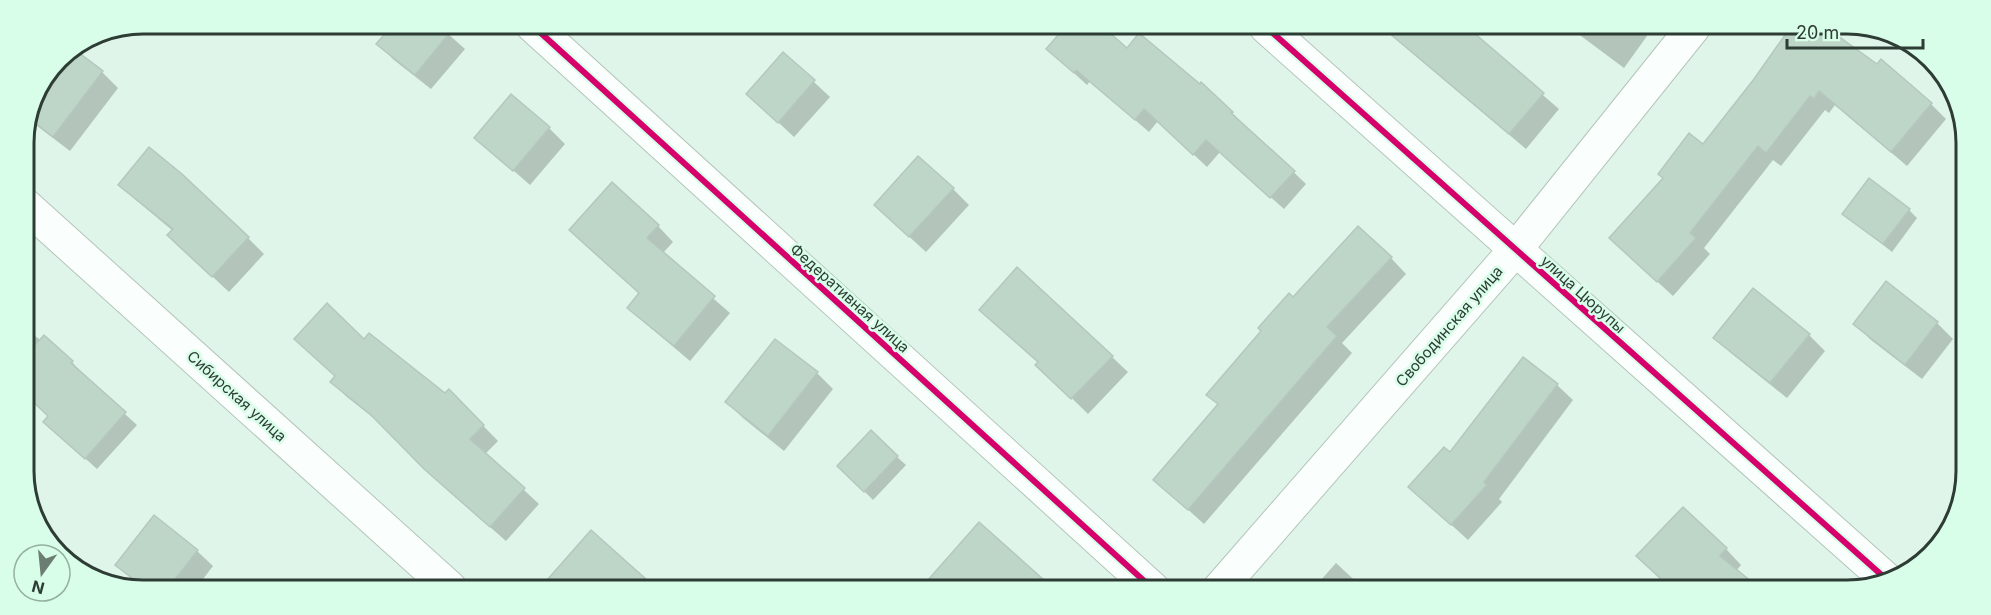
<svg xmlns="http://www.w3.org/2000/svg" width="1991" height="615" viewBox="0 0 1991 615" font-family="Inter,sans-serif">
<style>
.shadow{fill:#0003}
.building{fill:#bdd6c8;stroke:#b6c7be;stroke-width:1.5}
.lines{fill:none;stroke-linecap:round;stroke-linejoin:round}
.minor-casing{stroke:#b4c5bb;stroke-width:35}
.tertiary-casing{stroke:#b4c5bb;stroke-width:35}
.minor{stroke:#fafefc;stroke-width:33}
.tertiary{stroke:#fafefc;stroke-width:33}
.cycleway-casing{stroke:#d8fde8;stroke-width:10}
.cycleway{stroke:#d6006c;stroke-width:6}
.labels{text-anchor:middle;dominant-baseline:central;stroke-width:5;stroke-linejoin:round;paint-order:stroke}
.street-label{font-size:15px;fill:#2d3c34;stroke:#d8fde8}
.rim{fill:none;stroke:#2d3c34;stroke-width:3}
</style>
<rect width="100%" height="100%" fill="#e0f5e9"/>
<g class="shadow">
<path d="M 394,25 L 438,25 L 465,49 L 431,89 L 394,60 L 378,44 Z"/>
<path d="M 1382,27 L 1464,27 L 1559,109 L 1526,149 Z"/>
<path d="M 1569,27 L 1638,27 L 1647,36 L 1624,68 Z"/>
<path d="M 1792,28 L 1825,28 L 1931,104 L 1946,119 L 1907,166 L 1835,105 L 1829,113 L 1825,110 L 1781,166 L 1773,160 L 1704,248 L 1710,254 L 1673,296 L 1626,253 L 1703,146 L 1755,80 Z"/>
<path d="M 1048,49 L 1127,50 L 1200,86 L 1202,84 L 1306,184 L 1284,209 L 1220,152 L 1207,167 L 1158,121 L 1149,132 L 1090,81 L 1087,85 Z"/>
<path d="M 73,50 L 102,72 L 118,88 L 70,151 L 28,119 L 33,98 L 59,59 Z"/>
<path d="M 784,54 L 830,97 L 794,137 L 764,109 Z"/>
<path d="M 549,128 L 565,144 L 530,185 L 476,138 Z"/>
<path d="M 120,184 L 248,238 L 264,254 L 229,292 L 185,251 L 173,231 L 136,200 Z"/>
<path d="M 953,189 L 969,205 L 926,252 L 891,220 Z"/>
<path d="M 1909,210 L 1917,218 L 1892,252 L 1844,214 Z"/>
<path d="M 658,226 L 673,242 L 662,254 L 730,313 L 690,361 L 645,323 L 629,308 L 641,294 L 587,245 Z"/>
<path d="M 1391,258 L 1406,274 L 1342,343 L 1352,353 L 1204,524 L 1155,480 L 1219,405 L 1208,395 L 1293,299 Z"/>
<path d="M 1886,283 L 1937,323 L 1953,339 L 1922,379 L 1871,340 L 1855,324 Z"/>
<path d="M 981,310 L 1112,357 L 1128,372 L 1088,414 L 1038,365 L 1039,363 Z"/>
<path d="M 25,329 L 72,362 L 83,374 L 82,375 L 137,425 L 97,469 L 57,433 L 50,416 L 26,393 Z"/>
<path d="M 1809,335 L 1825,351 L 1787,398 L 1731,353 L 1715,337 Z"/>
<path d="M 364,341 L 445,395 L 449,391 L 498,441 L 485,454 L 539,504 L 506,541 L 441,484 L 400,439 L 347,397 L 332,382 Z"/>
<path d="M 817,373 L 833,389 L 784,451 L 743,418 L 727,402 Z"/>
<path d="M 1557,385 L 1573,400 L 1499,499 L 1502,502 L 1468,540 L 1410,487 L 1450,454 Z"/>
<path d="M 897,457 L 906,465 L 873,500 L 839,466 Z"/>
<path d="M 1726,549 L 1741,565 L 1736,571 L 1761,591 L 1674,590 L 1654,572 Z"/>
<path d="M 197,551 L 213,566 L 197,587 L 141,587 L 117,565 Z"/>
<path d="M 1336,563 L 1365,590 L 1312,590 Z"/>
</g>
<g class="building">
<path d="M 393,25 L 456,25 L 415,75 L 376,44 Z"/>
<path d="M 1066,26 L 1102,26 L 1127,48 L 1139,33 L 1200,84 L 1201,82 L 1233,112 L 1231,113 L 1295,171 L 1270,198 L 1206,140 L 1193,155 L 1144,109 L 1135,120 L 1076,70 L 1074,73 L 1046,49 Z"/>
<path d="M 1382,27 L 1467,27 L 1544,93 L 1509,134 Z"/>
<path d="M 1790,28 L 1827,28 L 1877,64 L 1881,59 L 1932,103 L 1891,152 L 1819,91 L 1814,99 L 1810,96 L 1766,153 L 1758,146 L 1690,233 L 1696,238 L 1657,282 L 1609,238 L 1663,178 L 1658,174 L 1689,133 L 1703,144 L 1754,79 Z"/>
<path d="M 74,49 L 103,71 L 53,137 L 29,118 L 33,98 L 59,59 Z"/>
<path d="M 783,52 L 815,80 L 778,123 L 746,94 Z"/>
<path d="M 511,94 L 550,127 L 513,171 L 474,138 Z"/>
<path d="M 149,147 L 182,174 L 249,237 L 212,277 L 167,235 L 173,229 L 118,185 Z"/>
<path d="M 918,156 L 954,188 L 909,237 L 874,205 Z"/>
<path d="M 1869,178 L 1910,209 L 1883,244 L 1842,214 Z"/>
<path d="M 612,182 L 659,225 L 647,238 L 715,296 L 674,346 L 627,308 L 639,293 L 569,230 Z"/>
<path d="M 1358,226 L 1392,257 L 1327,327 L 1337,336 L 1188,510 L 1153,480 L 1218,404 L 1206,395 L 1261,331 L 1258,328 L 1289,293 L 1293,297 Z"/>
<path d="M 1017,267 L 1113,356 L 1071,399 L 1035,365 L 1038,362 L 979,310 Z"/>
<path d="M 1886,281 L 1938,322 L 1905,365 L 1853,324 Z"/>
<path d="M 1753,288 L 1810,334 L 1770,383 L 1713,338 Z"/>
<path d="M 327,303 L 364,339 L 369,333 L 445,393 L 449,389 L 484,425 L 470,439 L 525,488 L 490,527 L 424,469 L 371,415 L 330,382 L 335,376 L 294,339 Z"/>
<path d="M 44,335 L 73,361 L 71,363 L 126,412 L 85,459 L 43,422 L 48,416 L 26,395 L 25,356 Z"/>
<path d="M 775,339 L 818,372 L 768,436 L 725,402 Z"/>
<path d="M 1523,357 L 1558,384 L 1484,482 L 1487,485 L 1451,525 L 1408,487 L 1444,447 L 1450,452 Z"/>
<path d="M 871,430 L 898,456 L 864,492 L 837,466 Z"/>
<path d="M 1683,507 L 1727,548 L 1720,556 L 1763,591 L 1673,590 L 1636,556 Z"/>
<path d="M 154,515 L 198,550 L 169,587 L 144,587 L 115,565 Z"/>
<path d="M 979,522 L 1054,589 L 920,589 Z"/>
<path d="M 591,530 L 656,588 L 540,588 Z"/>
</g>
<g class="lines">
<g class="minor-casing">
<g id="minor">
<path d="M 532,25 L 1153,589"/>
<path d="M 25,205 L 450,588"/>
<path d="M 1219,589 L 1515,250 L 1693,28"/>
</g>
</g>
<g class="tertiary-casing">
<path id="tertiary" d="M 1266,27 L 1885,578"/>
</g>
<use href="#minor" class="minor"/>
<use href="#tertiary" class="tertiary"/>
<g class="cycleway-casing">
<g id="cycleway">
<path d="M 532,25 L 1153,589"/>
<path d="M 1266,27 L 1885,578"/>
</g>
</g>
<use href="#cycleway" class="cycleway"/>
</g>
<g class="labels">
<g class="street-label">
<text transform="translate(1583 294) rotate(42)">улица Цюрупы</text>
<text transform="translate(850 298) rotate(42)">Федеративная улица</text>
<text transform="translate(1449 326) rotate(-49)">Свободинская улица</text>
<text transform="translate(237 396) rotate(42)">Сибирская улица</text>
</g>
</g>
<path d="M0 0H1991V615H0ZM143 34H1847A109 109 0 0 1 1956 143V471A109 109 0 0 1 1847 580H143A109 109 0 0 1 34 471V143A109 109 0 0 1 143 34Z" fill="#d8fde8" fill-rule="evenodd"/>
<path class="rim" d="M143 34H1847A109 109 0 0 1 1956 143V471A109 109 0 0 1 1847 580H143A109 109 0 0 1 34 471V143A109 109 0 0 1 143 34Z"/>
<g transform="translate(42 573) rotate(195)"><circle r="28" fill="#d8fde8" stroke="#94b0a0" stroke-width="1.5"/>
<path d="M0-4.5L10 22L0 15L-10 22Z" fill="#6c7d73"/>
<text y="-9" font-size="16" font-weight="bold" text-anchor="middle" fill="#2d3c34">N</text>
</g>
<path d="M1787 39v9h136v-9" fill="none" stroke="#2d3c34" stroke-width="3"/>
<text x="1796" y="39" font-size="18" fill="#2d3c34" stroke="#d8fde8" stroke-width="4.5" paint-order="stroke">20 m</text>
</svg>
